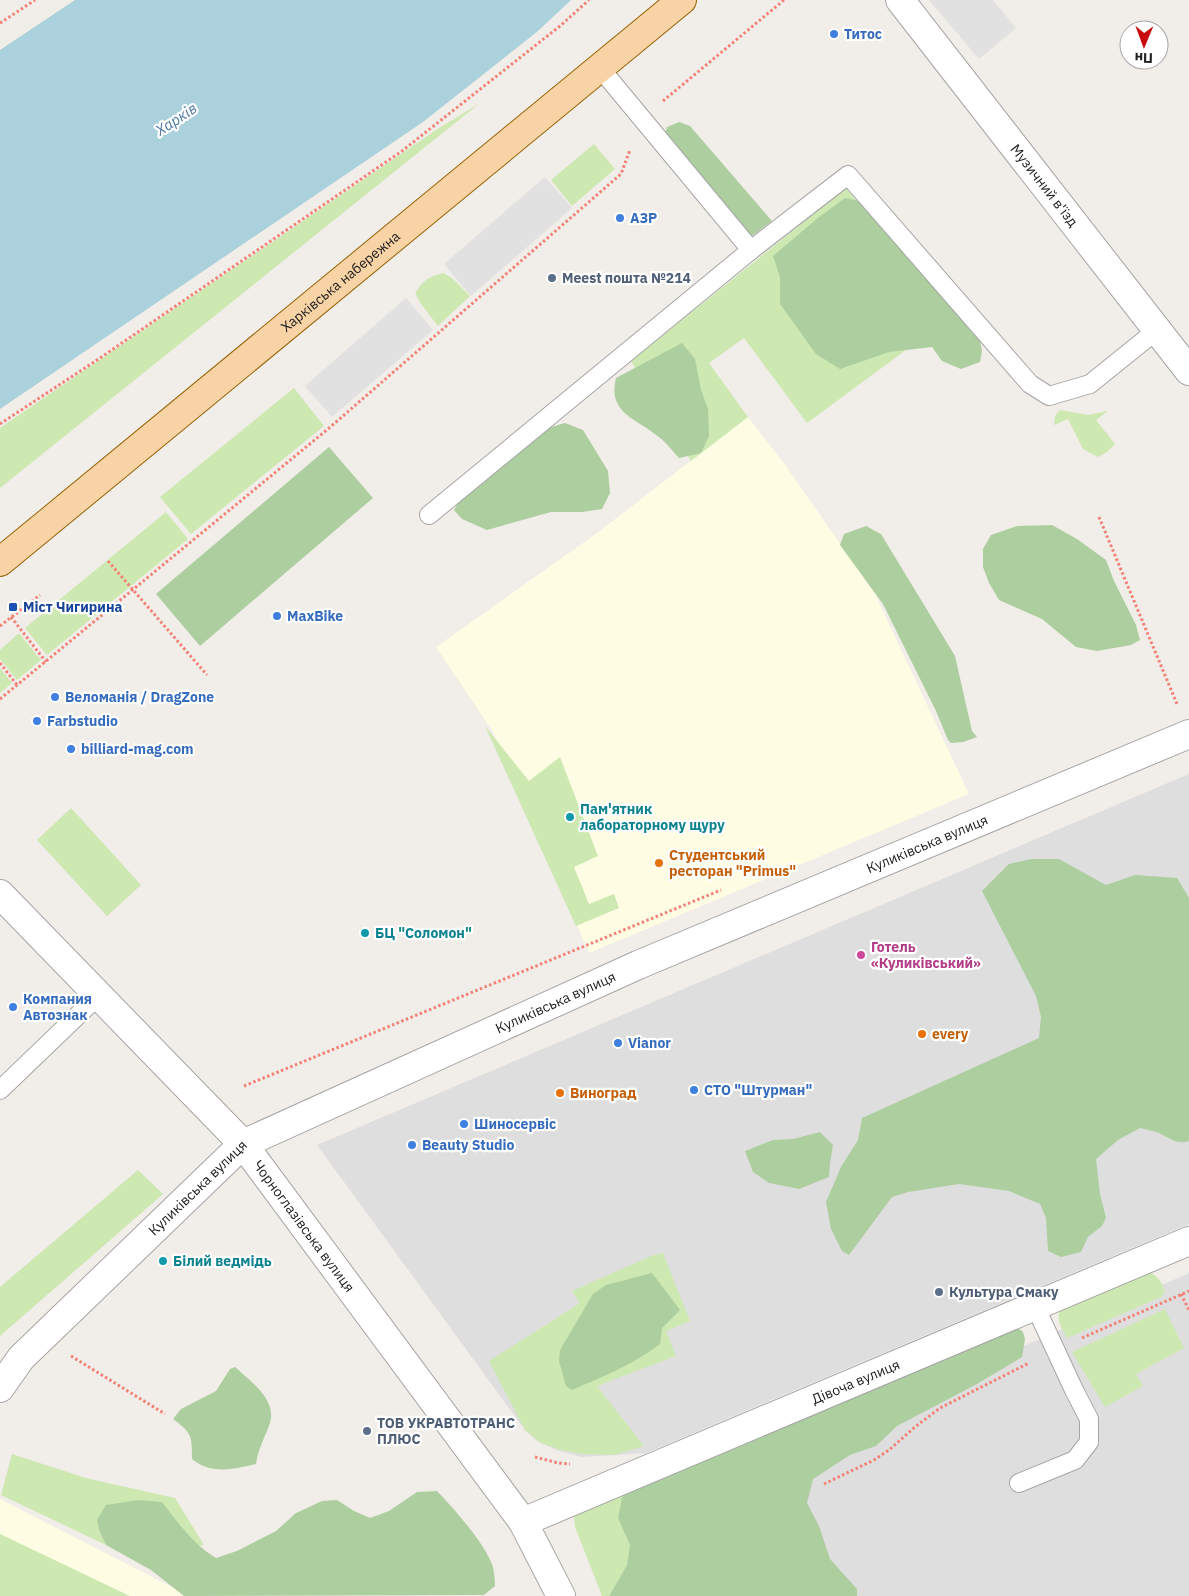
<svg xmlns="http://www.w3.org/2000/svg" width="1189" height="1596" viewBox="0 0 1189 1596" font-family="'IBM Plex Sans',sans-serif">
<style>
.residential{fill:#dfdede}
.education{fill:#fefde4}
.grass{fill:#cde8b1}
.forest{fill:#adce9f}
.parking{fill:#e1e1e1}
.water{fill:#abd1dc}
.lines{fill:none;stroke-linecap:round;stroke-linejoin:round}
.service-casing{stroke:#a5a5a5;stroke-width:20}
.minor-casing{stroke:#a5a5a5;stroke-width:30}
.tertiary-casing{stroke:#a5a5a5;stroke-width:30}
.primary-casing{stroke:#966407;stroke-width:30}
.path{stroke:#f38176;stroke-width:3;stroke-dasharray:2.5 2.5;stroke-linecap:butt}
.service{stroke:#fff;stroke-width:18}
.minor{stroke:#fff;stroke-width:28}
.tertiary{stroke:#fff;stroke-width:28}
.primary{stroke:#f8d3a6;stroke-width:28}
.shop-dot{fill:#3f7fe0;stroke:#fff;stroke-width:2}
.service-dot{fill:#5c6f8a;stroke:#fff;stroke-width:2}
.transit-dot{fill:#1a4fb4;stroke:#fff;stroke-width:2}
.culture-dot{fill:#0f9aa8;stroke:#fff;stroke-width:2}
.food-dot{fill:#e8710a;stroke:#fff;stroke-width:2}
.hotel-dot{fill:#d1479c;stroke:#fff;stroke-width:2}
.labels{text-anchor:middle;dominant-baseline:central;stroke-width:4.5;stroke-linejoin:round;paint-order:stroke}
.shop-label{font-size:14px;font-weight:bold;fill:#366cbe;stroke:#fff;text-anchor:start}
.street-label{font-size:14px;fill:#212121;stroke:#fff}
.service-label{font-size:14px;font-weight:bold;fill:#4e5e75;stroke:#fff;text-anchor:start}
.transit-label{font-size:14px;font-weight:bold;fill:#164399;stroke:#fff;text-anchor:start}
.culture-label{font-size:14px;font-weight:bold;fill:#0d838f;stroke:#fff;text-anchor:start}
.food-label{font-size:14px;font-weight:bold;fill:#c56008;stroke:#fff;text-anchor:start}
.hotel-label{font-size:14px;font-weight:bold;fill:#b23c85;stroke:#fff;text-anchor:start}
.water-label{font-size:15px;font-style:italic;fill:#4e7aa5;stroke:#fff}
</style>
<rect width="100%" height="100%" fill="#f1ede8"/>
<g class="residential">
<path d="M 1189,774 L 1189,1224 L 646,1453 L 581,1457 L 556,1450 L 537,1441 L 525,1430 L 317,1145 Z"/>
<path d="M 1189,1273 L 1189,1596 L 633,1596 L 611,1529 Z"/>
</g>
<g class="education">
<path d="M 748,417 L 786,466 L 875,594 L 969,794 L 589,953 L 493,732 L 436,647 L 593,536 Z"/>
<path d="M 0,1499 L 189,1596 L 0,1596 Z"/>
</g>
<g class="grass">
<path d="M 480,103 L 0,488 L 0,428 L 436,130 Z"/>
<path d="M 594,144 L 615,169 L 572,206 L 551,180 Z"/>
<path d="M 846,188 L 952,316 L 807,423 L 744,338 L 709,363 L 748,417 L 691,461 L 631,361 Z"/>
<path d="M 444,273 L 453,279 L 470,296 L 438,326 L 421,304 L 415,293 C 424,280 429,276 444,273 Z"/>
<path d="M 294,388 L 324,426 L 191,534 L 160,497 Z"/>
<path d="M 1060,410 L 1088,415 L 1108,411 L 1096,420 L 1115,444 L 1107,452 L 1098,457 L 1083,449 L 1068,419 L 1054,425 L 1055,416 Z"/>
<path d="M 166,512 L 188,539 L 47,655 L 25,628 Z"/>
<path d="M 19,633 L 41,660 L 17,680 L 0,659 L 0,650 Z"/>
<path d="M 0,668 L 12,683 L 0,693 Z"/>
<path d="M 485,726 L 529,781 L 560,757 L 598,856 L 574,867 L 589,904 L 614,894 L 619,908 L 576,926 Z"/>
<path d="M 71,808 L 141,885 L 107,916 L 37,840 Z"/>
<path d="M 138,1170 L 163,1194 L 0,1336 L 0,1287 Z"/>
<path d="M 663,1253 L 690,1321 L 666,1331 L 676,1356 L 597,1386 L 644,1446 L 614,1455 L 582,1454 L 561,1450 L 541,1443 L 525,1430 L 489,1361 L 580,1303 L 572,1291 L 651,1256 Z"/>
<path d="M 1148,1271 C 1158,1276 1162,1282 1165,1292 L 1161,1297 L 1067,1338 C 1061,1326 1056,1322 1060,1309 Z"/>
<path d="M 1165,1309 L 1184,1348 L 1136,1374 L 1143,1386 L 1105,1407 L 1072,1352 Z"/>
<path d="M 12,1454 L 86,1478 L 175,1498 L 204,1545 L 198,1546 L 185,1533 L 161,1502 C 122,1498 124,1502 99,1530 L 106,1545 L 1,1495 Z"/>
<path d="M 637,1481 L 618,1518 L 630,1545 L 627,1565 L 609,1596 L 602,1596 L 575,1527 L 574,1517 L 577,1508 Z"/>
<path d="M 0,1534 L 130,1596 L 0,1596 Z"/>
</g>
<g class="forest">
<path d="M 679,122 L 690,126 L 772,221 L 749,238 L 665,135 L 667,127 Z"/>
<path d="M 845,198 L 864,202 L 979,335 L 982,351 L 980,362 L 961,369 L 942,361 L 932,347 L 889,352 L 840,369 L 816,354 L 780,304 L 780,277 L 773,256 L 818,218 Z"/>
<path d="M 682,343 L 695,359 L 701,390 L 708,409 L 709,436 L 701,453 L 679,458 C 673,452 667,443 660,438 C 637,418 607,414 616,378 Z"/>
<path d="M 565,423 L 583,430 L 608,471 L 610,493 L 602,509 L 582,512 L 551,512 L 487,530 L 462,519 L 454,510 L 462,496 L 548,428 Z"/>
<path d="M 329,447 L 373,498 L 200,646 L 156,594 Z"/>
<path d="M 1052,525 L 1077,539 L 1106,560 L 1114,581 L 1136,625 L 1140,640 L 1131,645 L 1097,651 L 1076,647 L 1042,619 L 999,600 L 989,583 L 983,567 L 983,549 L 991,535 L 1017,526 Z"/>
<path d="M 866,526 L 881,534 L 955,656 L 972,731 L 977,737 L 963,742 L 951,743 L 948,740 L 936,711 L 883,604 L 840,545 L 844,534 Z"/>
<path d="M 1031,859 L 1059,859 L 1106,885 L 1135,875 L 1177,878 L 1189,898 L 1189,1141 C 1177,1145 1171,1139 1161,1134 C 1155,1131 1147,1130 1140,1128 L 1118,1140 L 1096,1159 L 1100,1194 L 1106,1218 L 1102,1226 L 1088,1237 L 1081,1252 L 1061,1257 L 1048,1251 L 1046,1218 L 1040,1204 L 1009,1191 L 959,1184 L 908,1192 L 892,1197 L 849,1255 L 842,1251 L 831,1229 L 826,1202 L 841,1167 L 858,1140 L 862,1118 L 1039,1038 L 1041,1017 L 1036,996 L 982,891 L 1009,864 Z"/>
<path d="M 820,1132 L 833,1145 L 830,1163 L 829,1177 L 799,1189 L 769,1183 L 753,1172 L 745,1151 L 773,1140 L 793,1139 Z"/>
<path d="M 652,1273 L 680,1310 L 662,1328 L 660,1344 C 634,1364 602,1377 572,1390 L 566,1386 L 559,1361 L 560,1350 L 593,1294 L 606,1285 Z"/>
<path d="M 1014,1325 L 1023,1332 L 1025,1339 L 1022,1357 L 977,1384 L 897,1426 L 876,1446 L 850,1455 L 813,1479 L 807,1503 L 819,1526 L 830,1559 L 857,1589 L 857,1596 L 609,1596 L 627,1565 L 630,1545 L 618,1518 L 622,1498 L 637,1481 Z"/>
<path d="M 235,1367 C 250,1381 277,1399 270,1423 C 265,1437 258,1449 256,1464 C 233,1469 211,1475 192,1459 C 192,1436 192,1433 173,1419 L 181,1409 L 216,1391 L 230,1369 Z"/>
<path d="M 437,1491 C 454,1509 485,1543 493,1567 C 494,1573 495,1580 495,1586 L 484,1595 L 184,1596 L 151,1570 L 106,1545 L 99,1530 L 97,1520 L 106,1505 L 139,1500 L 162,1502 C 178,1523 193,1544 216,1558 L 237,1551 L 276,1531 L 296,1513 L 322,1501 L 337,1500 L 354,1511 L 370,1518 L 389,1511 L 417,1492 Z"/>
</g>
<g class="parking">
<path d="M 929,0 L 993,0 L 1016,28 L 979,59 Z"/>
<path d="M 545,177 L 572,208 L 471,296 L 444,264 Z"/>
<path d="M 406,298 L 433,330 L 332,417 L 305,386 Z"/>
</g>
<path class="water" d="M 75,0 L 571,0 L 538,31 L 423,122 L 0,409 L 0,50 Z"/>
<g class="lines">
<g class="service-casing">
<g id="service">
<path d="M 600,68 L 751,250"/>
<path d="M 429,515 L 751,250 L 848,175 L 1030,384 L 1049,396 L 1090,384 L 1157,330"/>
<path d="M 0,1090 L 99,995"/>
<path d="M 1019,1483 L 1075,1460 L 1089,1442 L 1089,1419 L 1074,1390 L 1035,1306"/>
</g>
</g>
<g class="minor-casing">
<g id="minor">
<path id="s1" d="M 900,0 L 1189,371"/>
<path id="s2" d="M 0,1388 L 21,1358 L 243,1144 L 638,965 L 1189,734"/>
<path id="s3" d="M 523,1522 L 1189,1241"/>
</g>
</g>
<g class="tertiary-casing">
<g id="tertiary">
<path id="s4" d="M 0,894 L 243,1144 L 523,1522 L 561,1596"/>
</g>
</g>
<g class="primary-casing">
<g id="primary">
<path id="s5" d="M 0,562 L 682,0"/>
</g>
</g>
<g class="path">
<path d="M 0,23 L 35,0"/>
<path d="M 663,101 L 784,0"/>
<path d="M 0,424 L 100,358 L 402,151 L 560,26 L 589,0"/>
<path d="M 1099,517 L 1177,704"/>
<path d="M 108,561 L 207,675"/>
<path d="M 11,617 L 46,662"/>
<path d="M 0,626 L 40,595"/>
<path d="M 0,663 L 17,685"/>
<path d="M 0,699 L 328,429 L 621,174 L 630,150"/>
<path d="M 244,1086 L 721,890"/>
<path d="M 1181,1294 L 1189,1310"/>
<path d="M 1082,1338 L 1189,1291"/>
<path d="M 71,1356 L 165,1414"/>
<path d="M 535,1457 L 558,1463 L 570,1464"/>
<path d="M 824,1484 L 874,1460 L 889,1450 L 915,1427 L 940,1408 L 1029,1363"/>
</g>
<use href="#service" class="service"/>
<use href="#minor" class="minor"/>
<use href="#tertiary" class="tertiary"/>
<use href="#primary" class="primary"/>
</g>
<g class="shop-dot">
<circle cx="834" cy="34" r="5"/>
<circle cx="620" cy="218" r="5"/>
<circle cx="277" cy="616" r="5"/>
<circle cx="55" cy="697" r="5"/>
<circle cx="37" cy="721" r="5"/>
<circle cx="71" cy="749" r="5"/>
<circle cx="13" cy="1007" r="5"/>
<circle cx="618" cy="1043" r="5"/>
<circle cx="694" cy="1090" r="5"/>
<circle cx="464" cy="1124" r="5"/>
<circle cx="412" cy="1145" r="5"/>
</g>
<g class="service-dot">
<circle cx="552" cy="278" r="5"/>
<circle cx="939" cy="1292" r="5"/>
<circle cx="367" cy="1431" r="5"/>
</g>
<rect class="transit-dot" x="8" y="602" width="10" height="10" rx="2.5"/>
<g class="culture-dot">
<circle cx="570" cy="817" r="5"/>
<circle cx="365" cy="933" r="5"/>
<circle cx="163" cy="1261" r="5"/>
</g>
<g class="food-dot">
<circle cx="659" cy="863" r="5"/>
<circle cx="922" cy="1034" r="5"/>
<circle cx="560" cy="1093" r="5"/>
</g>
<circle class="hotel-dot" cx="861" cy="955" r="5"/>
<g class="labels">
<g class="shop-label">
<text x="844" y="34">Титос</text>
<text x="630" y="218">АЗР</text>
<text x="287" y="616">MaxBike</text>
<text x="65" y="697">Веломанія / DragZone</text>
<text x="47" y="721">Farbstudio</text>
<text x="81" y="749">billiard-mag.com</text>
<text x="23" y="999">Компания<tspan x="23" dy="16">Автознак</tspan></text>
<text x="628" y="1043">Vianor</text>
<text x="704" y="1090">СТО "Штурман"</text>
<text x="474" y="1124">Шиносервіс</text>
<text x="422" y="1145">Beauty Studio</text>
</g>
<g class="street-label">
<text stroke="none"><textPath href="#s1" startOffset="235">Музичний в'їзд</textPath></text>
<text stroke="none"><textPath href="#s5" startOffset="441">Харківська набережна</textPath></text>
<text stroke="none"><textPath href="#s2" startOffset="1092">Куликівська вулиця</textPath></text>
<text stroke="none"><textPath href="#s2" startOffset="688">Куликівська вулиця</textPath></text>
<text stroke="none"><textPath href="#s2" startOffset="282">Куликівська вулиця</textPath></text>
<text stroke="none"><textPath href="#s4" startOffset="451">Чорноглазівська вулиця</textPath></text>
<text stroke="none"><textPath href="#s3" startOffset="361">Дівоча вулиця</textPath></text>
</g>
<g class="service-label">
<text x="562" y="278">Meest пошта №214</text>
<text x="949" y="1292">Культура Смаку</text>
<text x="377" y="1423">ТОВ УКРАВТОТРАНС<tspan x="377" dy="16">ПЛЮС</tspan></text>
</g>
<g class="transit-label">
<text x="23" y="607">Міст Чигирина</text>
</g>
<g class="culture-label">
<text x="580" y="809">Пам'ятник<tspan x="580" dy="16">лабораторному щуру</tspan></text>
<text x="375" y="933">БЦ "Соломон"</text>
<text x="173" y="1261">Білий ведмідь</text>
</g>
<g class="food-label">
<text x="669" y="855">Студентський<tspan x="669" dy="16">ресторан "Primus"</tspan></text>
<text x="932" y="1034">every</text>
<text x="570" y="1093">Виноград</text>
</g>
<g class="hotel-label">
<text x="871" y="947">Готель<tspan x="871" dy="16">«Куликівський»</tspan></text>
</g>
<g class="water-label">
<text transform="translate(176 119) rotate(-34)">Харків</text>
</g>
</g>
<g transform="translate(1144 45) rotate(181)"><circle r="24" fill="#ffffff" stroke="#a6a6a6"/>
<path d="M0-4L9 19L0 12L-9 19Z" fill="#c80a0d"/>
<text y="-8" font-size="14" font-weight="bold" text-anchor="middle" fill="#212121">Пн</text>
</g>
</svg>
